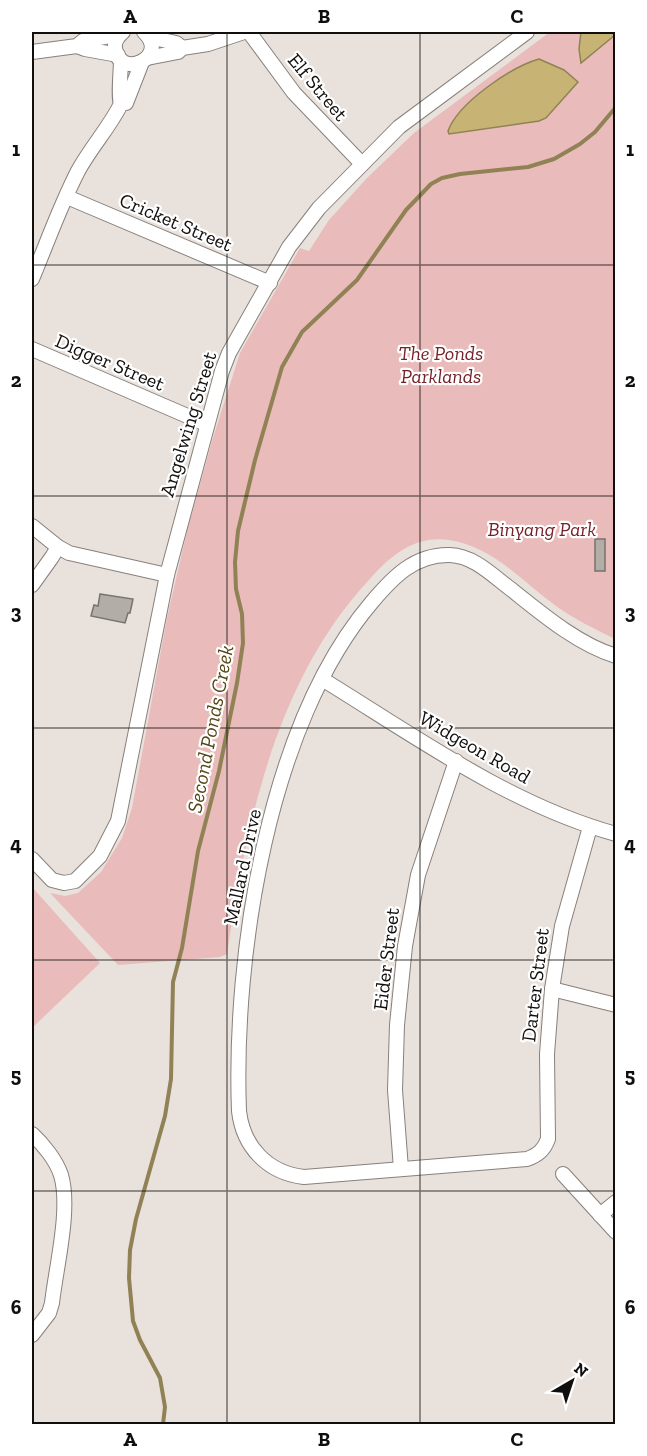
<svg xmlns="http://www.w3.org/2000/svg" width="647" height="1456" viewBox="0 0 647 1456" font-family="'Zilla Slab',serif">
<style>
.green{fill:#e9bbba}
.water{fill:#c7b474;stroke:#908255;stroke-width:1.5}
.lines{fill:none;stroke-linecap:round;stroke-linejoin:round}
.stream{stroke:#908255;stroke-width:4}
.building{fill:#b2ada6;stroke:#78736d;stroke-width:1.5}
.minor-casing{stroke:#88807c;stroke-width:16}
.minor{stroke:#fff;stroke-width:14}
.grid{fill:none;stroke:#110f0d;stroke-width:1.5;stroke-opacity:0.55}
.labels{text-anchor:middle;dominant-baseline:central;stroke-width:4.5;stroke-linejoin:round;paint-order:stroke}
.street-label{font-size:20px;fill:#110f0d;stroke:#fff}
.park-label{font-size:20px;font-style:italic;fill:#742129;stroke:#fff}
.water-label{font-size:21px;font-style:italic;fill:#544615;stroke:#fff}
.neatline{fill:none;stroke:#110f0d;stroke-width:2}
.grid-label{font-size:20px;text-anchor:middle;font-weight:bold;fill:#110f0d}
</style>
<rect width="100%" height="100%" fill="#e9e1dc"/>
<g class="green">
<path d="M 550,32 L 615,32 L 615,639 C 595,629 574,619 556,606 C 522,581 492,546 449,540 C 414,535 390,556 368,581 C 276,680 246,824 227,954 L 220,957 L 118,965 L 50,893 L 65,896 L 78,893 L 101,872 L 122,838 L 132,808 L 167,618 L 188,527 L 212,441 L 240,353 L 300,248 L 309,251 L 329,220 L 367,178 L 414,133 Z"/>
<path d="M 32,887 L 100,963 L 32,1028 Z"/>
</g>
<g class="water">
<path d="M 581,32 L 615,32 L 615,35 L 581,63 L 579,49 Z"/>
<path d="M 539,59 L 564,70 L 578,82 L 546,118 L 539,121 L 449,134 L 448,131 C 458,103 511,67 539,59 Z"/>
</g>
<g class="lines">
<path class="stream" d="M 163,1424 L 165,1407 L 160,1378 L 140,1340 L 133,1321 L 129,1278 L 130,1250 L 136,1219 L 165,1116 L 171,1079 L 173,982 L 182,948 L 198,851 L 219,771 L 237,683 L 243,643 L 242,614 L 236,589 L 235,562 L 238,531 L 255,460 L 282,367 L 302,332 L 357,280 L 406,210 L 431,184 L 442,178 L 460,174 L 528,167 L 554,159 L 580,144 L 595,132 L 616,107"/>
</g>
<g class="building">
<rect x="595" y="539" width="10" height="32"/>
<path d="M 100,594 L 133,599 L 130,613 L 128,613 L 125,623 L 91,616 L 94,605 L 98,606 Z"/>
</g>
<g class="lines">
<g class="minor-casing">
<g id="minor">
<path d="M 123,32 C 118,36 114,41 115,48 C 119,81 171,57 144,32"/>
<path d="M 249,32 L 294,93 L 362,164"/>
<path d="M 149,37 L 176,43 L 182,48"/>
<path d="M 77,46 L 85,49 L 118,55"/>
<path d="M 32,52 L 77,46 L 83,41 L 120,34"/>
<path d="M 147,58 L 178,52 L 182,48 L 208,44 L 244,32"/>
<path d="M 121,60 C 121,70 118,98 121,104"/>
<path d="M 67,197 L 270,283"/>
<path d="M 32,279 C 47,243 60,206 78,171 C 91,147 109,128 121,104 L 126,103 L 142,62"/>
<path d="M 32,349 L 206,424"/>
<path d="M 32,526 L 58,547 L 69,553 L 167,575"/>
<path d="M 32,585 L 52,557 L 58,547"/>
<path d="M 322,679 C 415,736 510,805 616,834"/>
<path d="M 590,827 L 562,926 L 552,989 L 547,1054 L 548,1139 C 544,1150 538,1155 527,1159 L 304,1177 C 268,1173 243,1147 239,1111 C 233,956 268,724 372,602 C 393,577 415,554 450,555 C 475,556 494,577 512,590 C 542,614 579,645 616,656"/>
<path d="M 32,859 L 52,880 L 64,883 L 75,881 L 100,856 L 118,821 L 167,575 L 222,371 L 229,353 L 289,247 L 319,208 L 399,127 L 527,32"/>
<path d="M 552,989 L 616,1005"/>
<path d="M 32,1134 C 43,1144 56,1160 61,1175 C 71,1209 56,1267 52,1303 L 49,1313 L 32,1335"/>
<path d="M 401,1169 L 395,1090 L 397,1025 L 405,946 L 418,875 L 456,761"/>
<path d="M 563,1174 L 616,1232"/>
<path d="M 600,1215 L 616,1202"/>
</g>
</g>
<use href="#minor" class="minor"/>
</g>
<path class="grid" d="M 227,32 L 227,1424M 420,32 L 420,1424M 32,265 L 616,265M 32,496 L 616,496M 32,728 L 616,728M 32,960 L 616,960M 32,1191 L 616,1191"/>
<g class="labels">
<g class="street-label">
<text transform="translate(318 87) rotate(50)">Elf Street</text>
<text transform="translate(176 222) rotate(23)">Cricket Street</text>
<text transform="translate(110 362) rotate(23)">Digger Street</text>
<text transform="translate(188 424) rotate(-73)">Angelwing Street</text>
<text transform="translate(475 747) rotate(30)">Widgeon Road</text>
<text transform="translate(242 867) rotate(-78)">Mallard Drive</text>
<text transform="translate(386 959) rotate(-83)">Eider Street</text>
<text transform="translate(535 985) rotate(-83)">Darter Street</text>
</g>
<g class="park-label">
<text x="441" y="353">The Ponds<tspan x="441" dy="23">Parklands</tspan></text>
<text x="542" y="529">Binyang Park</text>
</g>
<g class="water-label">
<text transform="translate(210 729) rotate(-79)">Second Ponds Creek</text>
</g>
</g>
<rect width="647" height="1456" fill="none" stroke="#ffffff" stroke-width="66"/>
<g transform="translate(572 1381) rotate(39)" stroke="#ffffff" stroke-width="4.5" paint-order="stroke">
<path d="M0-4.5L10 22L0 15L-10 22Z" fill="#110f0d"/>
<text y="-9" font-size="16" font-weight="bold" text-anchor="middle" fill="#110f0d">N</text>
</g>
<rect x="33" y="33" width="581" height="1390" class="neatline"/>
<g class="grid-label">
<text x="130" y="23">A</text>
<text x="324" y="23">B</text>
<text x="517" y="23">C</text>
<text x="16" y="156">1</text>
<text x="630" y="156">1</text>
<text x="16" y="387">2</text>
<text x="630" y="387">2</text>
<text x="16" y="619">3</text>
<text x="630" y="619">3</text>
<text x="16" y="851">4</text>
<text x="630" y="851">4</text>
<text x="16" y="1082">5</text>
<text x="630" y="1082">5</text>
<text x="16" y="1314">6</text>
<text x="630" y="1314">6</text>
<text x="130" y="1446">A</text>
<text x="324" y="1446">B</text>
<text x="517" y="1446">C</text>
</g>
</svg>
